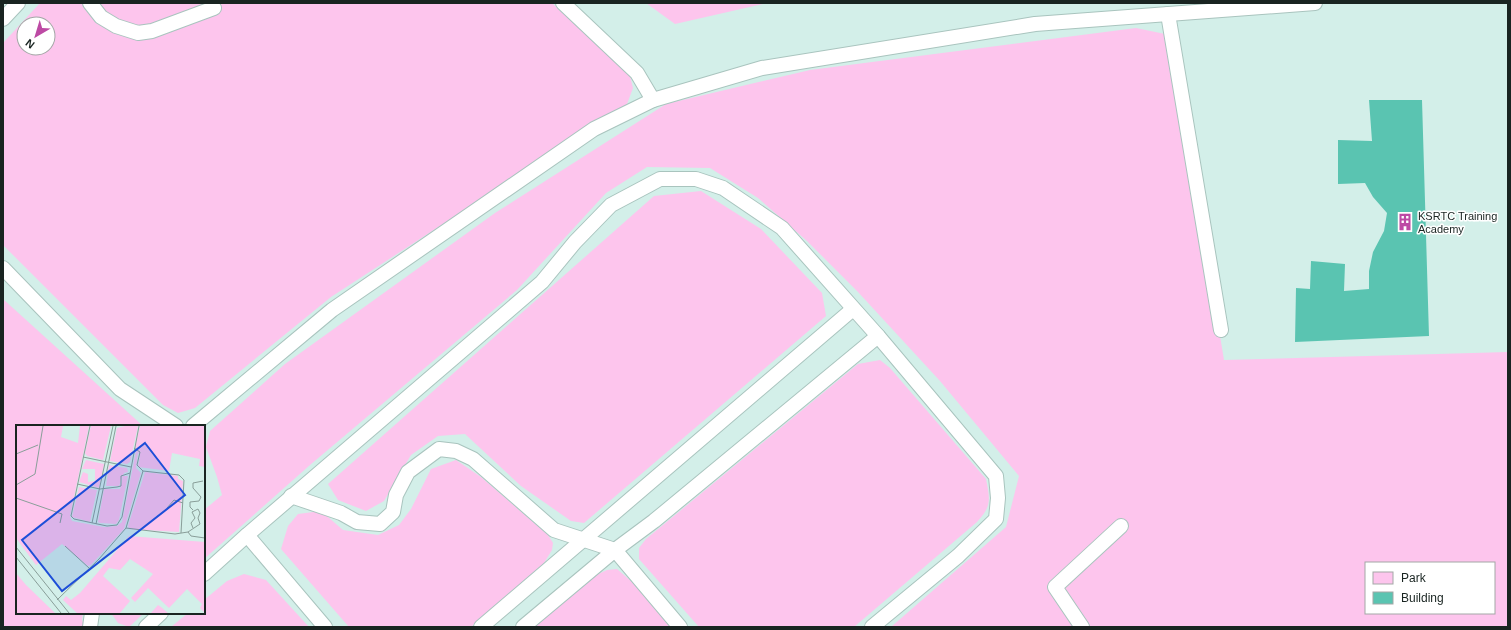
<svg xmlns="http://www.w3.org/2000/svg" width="1511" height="630" viewBox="0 0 1511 630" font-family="Helvetica,sans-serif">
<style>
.green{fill:#fdc5ed;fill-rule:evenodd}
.building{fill:#5ac4b1}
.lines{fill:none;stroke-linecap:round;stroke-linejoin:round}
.service-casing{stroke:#a9c4be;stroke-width:16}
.service{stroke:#fff;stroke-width:14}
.labels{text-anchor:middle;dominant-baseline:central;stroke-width:3;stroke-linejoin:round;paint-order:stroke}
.poi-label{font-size:11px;fill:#192421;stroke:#fff;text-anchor:start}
.inset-road{fill:none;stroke:#899e99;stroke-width:1}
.view{fill:#1d4ed8;fill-opacity:0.15;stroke:#1d4ed8;stroke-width:2}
.inset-edge{fill:none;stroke:#192421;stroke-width:2}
</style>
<rect width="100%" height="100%" fill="#d3efe9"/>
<g class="green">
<path d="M 40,3 L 552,3 L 630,76 L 633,88 L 627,104 L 331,297 L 195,408 L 178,413 L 163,405 L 3,245 L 3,43 ZM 24,24 L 48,24 L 48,48 L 24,48 Z"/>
<path d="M 646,3 L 767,3 L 675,24 Z"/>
<path d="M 1136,28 L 1165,34 L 1184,118 L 1224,360 L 1508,352 L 1508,627 L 891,627 L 1006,527 L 1019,476 L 940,381 L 858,292 L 807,241 L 758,198 L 710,168 L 647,167 L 606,193 L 517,290 L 310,465 L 204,559 L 204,510 L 222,495 L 217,477 L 206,447 L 210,431 L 285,364 L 495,213 L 666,104 L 810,70 ZM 1366,563 L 1494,563 L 1494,613 L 1366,613 Z"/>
<path d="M 701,191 L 761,229 L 822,293 L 826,316 L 584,523 L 571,521 L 521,486 L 465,434 L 438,436 L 411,455 L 384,501 L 366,511 L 338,500 L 328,484 L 654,196 Z"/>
<path d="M 3,299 L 143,426 L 17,426 L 17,613 L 83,613 L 82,620 L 85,627 L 3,627 Z"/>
<path d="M 880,360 L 890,368 L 986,479 C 990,499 992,506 977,522 L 854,627 L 699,627 L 639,559 L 639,548 L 646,539 L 858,364 Z"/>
<path d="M 456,460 L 481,477 L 548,535 L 553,543 L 552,550 L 544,563 L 471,627 L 349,627 L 281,549 L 288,526 L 298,514 L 321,511 L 343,530 L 378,535 L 399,525 L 411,509 L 431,469 Z"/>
<path d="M 617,569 L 632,582 L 671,627 L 534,627 L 592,577 L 607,570 Z"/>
<path d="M 244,574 L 266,580 L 309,627 L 171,627 L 188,613 L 204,613 L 204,600 L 227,581 Z"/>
<path d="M 111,613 L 144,613 L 129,627 L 118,623 Z"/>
</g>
<path class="building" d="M 1369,100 L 1422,100 L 1429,336 L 1295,342 L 1296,288 L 1310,289 L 1311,261 L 1345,264 L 1344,291 L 1369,289 L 1369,271 L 1373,252 L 1384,231 L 1387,213 L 1373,197 L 1365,183 L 1338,184 L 1338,140 L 1372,141 Z"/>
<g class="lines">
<g class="service-casing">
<g id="service">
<path d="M 90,3 L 101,17 L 116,26 L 138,33 L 152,31 L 214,8"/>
<path d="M 563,3 L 637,73 L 653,100"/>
<path d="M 1168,14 L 1221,330"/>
<path d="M 3,19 L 18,3"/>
<path d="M 3,268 L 120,389 L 176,426"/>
<path d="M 193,426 L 332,310 L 594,129 L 653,100 L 762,68 L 1035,24 L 1315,3"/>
<path d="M 291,496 L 341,513 L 357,522 L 380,524 L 393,512 L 396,495 L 408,472 L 439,449 L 456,451 L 473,459 L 554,530 L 615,550 L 680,627"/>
<path d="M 247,535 L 325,627"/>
<path d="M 204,574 L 247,535 L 542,282 L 575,242 L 611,205 L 660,179 L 696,179 L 723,188 L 782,228 L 878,336 L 996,476 L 998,498 L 996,519 L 958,556 L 872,627"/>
<path d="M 90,627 L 92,613"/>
<path d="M 146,627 L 161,613"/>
<path d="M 481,627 L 853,309"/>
<path d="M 523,627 L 615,550 L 654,521 L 878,336"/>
<path d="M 1082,627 L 1055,587 L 1121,526"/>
</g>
</g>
<use href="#service" class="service"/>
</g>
<defs>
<g id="building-bare" transform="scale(1.38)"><path d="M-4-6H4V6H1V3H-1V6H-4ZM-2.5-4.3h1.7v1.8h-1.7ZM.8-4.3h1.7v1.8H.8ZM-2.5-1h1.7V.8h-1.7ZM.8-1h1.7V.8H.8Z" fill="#bd4aa4" stroke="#fff" stroke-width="2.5" paint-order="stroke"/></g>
</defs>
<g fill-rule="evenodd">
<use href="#building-bare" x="1405" y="222"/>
</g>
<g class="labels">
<g class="poi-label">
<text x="1418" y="216">KSRTC Training<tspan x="1418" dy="13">Academy</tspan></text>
</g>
</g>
<g transform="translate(16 425)">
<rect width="189" height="189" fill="#d3efe9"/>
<path d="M 0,1 L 47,1 L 45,12 L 62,18 L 64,1 L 73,1 L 54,91 L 56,96 L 88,102 L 101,101 L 106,97 L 120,26 L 122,27 L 120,43 L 125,48 L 108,104 L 75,140 L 72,141 L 46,119 L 20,140 L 0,113 ZM 75,1 L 95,1 L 87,35 L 71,31 L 69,28 ZM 109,1 L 122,1 L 114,37 L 111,39 L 94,36 L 101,3 ZM 124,1 L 189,1 L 189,42 L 183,41 L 184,34 L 156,28 L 153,46 L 122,42 L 124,31 L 119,22 ZM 70,35 L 88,39 L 83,63 L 63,57 L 67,47 L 72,49 L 72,57 L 79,56 L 79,44 L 66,44 ZM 93,40 L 111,43 L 112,47 L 108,48 L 103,61 L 90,61 ZM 129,47 L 162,51 L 162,54 L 167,56 L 163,107 L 113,104 L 112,101 ZM 107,51 L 112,51 L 103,95 L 100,99 L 84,98 L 82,97 L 88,64 L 104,64 ZM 63,62 L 81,65 L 74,97 L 56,92 ZM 113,111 L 189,117 L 189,188 L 184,183 L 186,179 L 171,164 L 153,183 L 132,163 L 119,177 L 115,173 L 137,149 L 114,134 L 104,145 L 93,143 L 87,151 L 114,176 L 104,188 L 61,188 L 47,175 L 50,171 L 55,175 L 64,168 ZM 0,148 L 10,160 L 39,188 L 0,188 ZM 142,180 L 145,182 L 152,188 L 135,188 Z" fill="#fdc5ed"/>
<path class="inset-road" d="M 74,1 L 55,91 L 58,94 L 91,101 L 101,100 L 106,92 L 123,1M 118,23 L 124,27 L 121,40 L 127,46M 0,29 L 22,20M 67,32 L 115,42M 61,59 L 84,64 L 101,62 L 105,61 L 105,51 L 114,48M 0,60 L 19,49 L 27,1M 0,73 L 46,89 L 44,98M 151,83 L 158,75 L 167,78M 177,85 L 174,82 L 174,77 L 183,76 L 185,72 L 177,63 L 177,58 L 187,56M 76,98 L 97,1M 80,99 L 100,1M 110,103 L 159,109 L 172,107 L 184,99 L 182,93 L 184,88 L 182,84 L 176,87 L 179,93 L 175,98 L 177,103M 172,107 L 175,111 L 189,113M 49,121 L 73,143M 0,122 L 53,188M 0,132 L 45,188M 41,175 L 83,134 L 110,103 L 127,46 L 163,50 L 168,55 L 165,108"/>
<path class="view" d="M 129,18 L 169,70 L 46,166 L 6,115 Z"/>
<rect width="189" height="189" class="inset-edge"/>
</g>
<rect width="1511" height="630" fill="none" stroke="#192421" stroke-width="8"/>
<rect x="1365" y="562" width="130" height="52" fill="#ffffff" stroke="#a3a7a6"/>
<rect x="1373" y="572" width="20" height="12" fill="#fdc5ed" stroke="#a3a7a6"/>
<text x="1401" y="582" font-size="12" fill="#192421">Park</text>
<rect x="1373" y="592" width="20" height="12" fill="#5ac4b1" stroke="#a3a7a6"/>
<text x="1401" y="602" font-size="12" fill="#192421">Building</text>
<g transform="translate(36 36) rotate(218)"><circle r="19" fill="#ffffff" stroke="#a3a7a6"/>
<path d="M0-3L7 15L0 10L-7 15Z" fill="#bd4aa4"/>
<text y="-6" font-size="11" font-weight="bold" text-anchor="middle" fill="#192421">N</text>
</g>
</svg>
